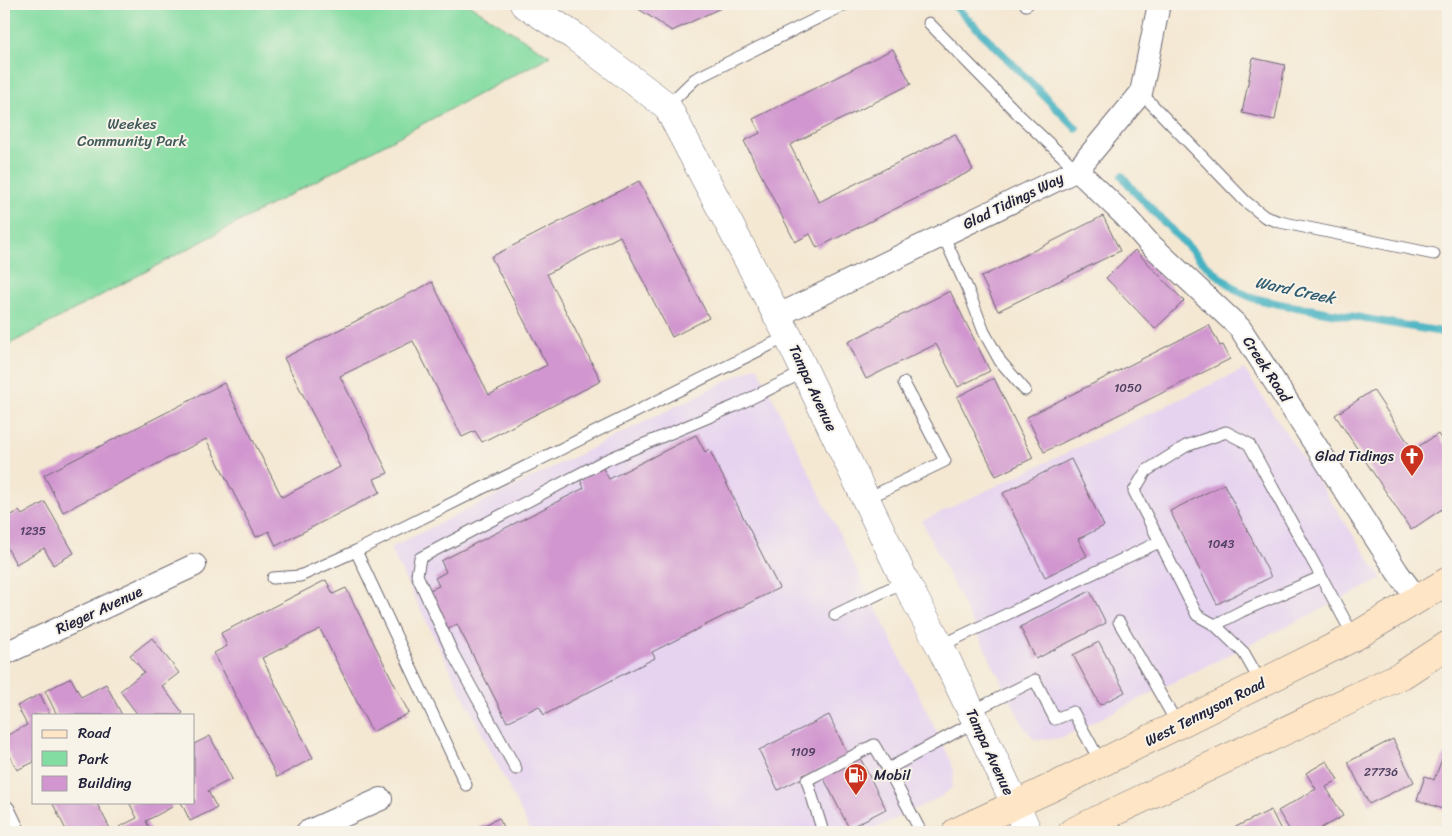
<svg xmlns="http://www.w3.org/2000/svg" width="1452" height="836" viewBox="0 0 1452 836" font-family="Sriracha,sans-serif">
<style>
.built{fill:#e6d3f0}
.green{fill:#83dca1;stroke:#527f6e}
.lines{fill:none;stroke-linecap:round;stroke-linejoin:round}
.stream{stroke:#46b3c2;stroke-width:8}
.building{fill:#d196cf}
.service-casing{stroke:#6c6770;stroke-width:13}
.minor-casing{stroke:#6c6770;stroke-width:24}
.tertiary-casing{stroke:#6c6770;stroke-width:29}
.secondary-casing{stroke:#6c6770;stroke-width:29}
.service{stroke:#fff;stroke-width:11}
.minor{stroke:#fff;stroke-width:22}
.tertiary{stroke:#fff;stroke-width:28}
.secondary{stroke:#fde5c5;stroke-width:28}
.labels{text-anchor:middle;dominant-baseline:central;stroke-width:4;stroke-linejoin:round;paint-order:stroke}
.number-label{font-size:12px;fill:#4e3f60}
.park-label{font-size:15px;fill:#3f5a5a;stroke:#f7f3e8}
.street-label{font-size:15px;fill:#22223b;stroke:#f7f3e8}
.poi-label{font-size:15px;fill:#22223b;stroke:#f7f3e8;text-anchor:end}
.water-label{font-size:16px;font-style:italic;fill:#305c71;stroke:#f7f3e8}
</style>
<rect width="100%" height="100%" fill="#f7f3e8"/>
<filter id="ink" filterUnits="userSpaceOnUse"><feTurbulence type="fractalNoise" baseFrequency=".02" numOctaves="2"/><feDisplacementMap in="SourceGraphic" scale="10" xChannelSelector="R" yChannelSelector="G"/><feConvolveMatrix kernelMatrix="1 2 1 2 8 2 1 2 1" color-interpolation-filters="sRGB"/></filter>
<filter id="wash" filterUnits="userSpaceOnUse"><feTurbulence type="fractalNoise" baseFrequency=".0096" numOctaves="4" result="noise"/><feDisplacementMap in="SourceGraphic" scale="20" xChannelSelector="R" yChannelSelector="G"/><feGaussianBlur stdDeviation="1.12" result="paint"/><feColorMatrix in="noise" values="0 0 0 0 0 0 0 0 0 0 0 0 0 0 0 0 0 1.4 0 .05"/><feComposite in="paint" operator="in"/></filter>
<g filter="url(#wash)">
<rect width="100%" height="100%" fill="#f4e8d3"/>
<g class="built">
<path d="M 757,366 L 951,761 L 954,772 L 952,787 L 942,796 L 868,832 L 531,832 L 390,548 Z"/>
<path d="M 1244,369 L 1382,579 L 1061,738 L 1035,740 L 1024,727 L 922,521 Z"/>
</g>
<path class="green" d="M 4,4 L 468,4 L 550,56 L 4,347 Z"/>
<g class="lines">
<g class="stream">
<path d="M 953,4 L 1076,128"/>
<path d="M 1122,176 L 1134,191 L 1207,266 L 1225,281 L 1238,291 L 1253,298 L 1279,304 L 1448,333"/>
</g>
</g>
<g id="blocks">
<g class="building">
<path d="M 631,4 L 729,4 L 672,31 Z"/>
<path d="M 893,49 L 911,84 L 790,145 L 819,202 L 955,134 L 973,170 L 817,248 L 810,234 L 795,242 L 744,141 L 760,133 L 753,119 Z"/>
<path d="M 1253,58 L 1285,65 L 1275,120 L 1242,113 Z"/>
<path d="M 639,181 L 709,318 L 672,337 L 620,236 L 547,274 L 601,381 L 482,442 L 475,431 L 462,437 L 413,341 L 340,376 L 388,473 L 374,479 L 380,492 L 276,546 L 269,531 L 256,537 L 206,439 L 63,512 L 44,475 L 224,383 L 282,497 L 340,467 L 284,358 L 432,282 L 489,395 L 547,365 L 491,257 Z"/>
<path d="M 1103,216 L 1120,251 L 998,311 L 981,277 Z"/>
<path d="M 1135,250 L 1184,301 L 1155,329 L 1106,278 Z"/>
<path d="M 950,291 L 990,371 L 958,387 L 936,344 L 866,379 L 848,342 Z"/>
<path d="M 1209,325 L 1220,346 L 1223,345 L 1230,359 L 1044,452 L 1027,417 Z"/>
<path d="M 994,378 L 1033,458 L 996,476 L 957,397 Z"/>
<path d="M 1373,390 L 1413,450 L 1438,434 L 1448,450 L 1448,505 L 1411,530 L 1335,415 Z"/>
<path d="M 696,435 L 705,452 L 709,449 L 779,588 L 652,652 L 655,658 L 544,715 L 539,706 L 507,722 L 457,624 L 447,630 L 427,591 L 439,586 L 435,578 L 446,572 L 441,561 L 584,488 L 580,479 L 603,468 L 609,479 Z"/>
<path d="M 1071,459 L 1104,526 L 1078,539 L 1087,556 L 1045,577 L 1003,493 Z"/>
<path d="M 1224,484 L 1271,577 L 1217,604 L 1170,511 Z"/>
<path d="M 45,502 L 74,553 L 53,565 L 44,548 L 16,564 L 4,542 L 4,519 L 19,511 L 22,515 Z"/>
<path d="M 326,580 L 333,594 L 346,588 L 409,713 L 372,732 L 320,629 L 262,658 L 313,758 L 277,777 L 214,653 L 227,646 L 221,633 Z"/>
<path d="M 1090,591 L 1106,623 L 1036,659 L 1020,627 Z"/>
<path d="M 152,638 L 179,673 L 162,686 L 183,713 L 181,715 L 138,715 L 120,691 L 144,672 L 130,655 Z"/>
<path d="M 1099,642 L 1125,692 L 1100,705 L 1073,655 Z"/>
<path d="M 71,678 L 81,697 L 106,684 L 122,715 L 57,715 L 45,691 Z"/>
<path d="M 40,694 L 50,715 L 34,715 L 34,762 L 17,770 L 4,744 L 4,737 L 27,725 L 17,706 Z"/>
<path d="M 829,715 L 848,755 L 778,790 L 759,750 Z"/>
<path d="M 210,736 L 232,779 L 208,791 L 217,808 L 190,821 L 181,802 L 194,802 L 194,744 Z"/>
<path d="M 1393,739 L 1414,782 L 1369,804 L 1348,762 Z"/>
<path d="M 1444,754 L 1448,755 L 1448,811 L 1417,800 L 1425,776 L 1434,780 Z"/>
<path d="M 859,756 L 886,809 L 849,828 L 822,775 Z"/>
<path d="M 1327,761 L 1338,780 L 1326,787 L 1343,816 L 1321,828 L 1323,832 L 1291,832 L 1278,811 L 1316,789 L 1306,773 Z"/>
<path d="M 56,802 L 96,802 L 112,832 L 67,832 L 53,804 Z"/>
<path d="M 129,802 L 170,802 L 172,807 L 146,821 L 151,832 L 122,832 L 119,827 L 137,818 Z"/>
<path d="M 1271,810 L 1282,832 L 1229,832 L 1229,830 Z"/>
<path d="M 499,818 L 505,832 L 470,832 Z"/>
</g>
</g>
</g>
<g filter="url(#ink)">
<use href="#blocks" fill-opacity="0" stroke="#6c6770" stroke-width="1"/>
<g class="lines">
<g class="service-casing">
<g id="service">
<path d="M 1026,5 L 1028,4"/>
<path d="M 929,23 L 1021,117 L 1077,170"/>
<path d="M 1141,93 L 1245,201 L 1265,217 L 1280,222 L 1434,254"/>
<path d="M 667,106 L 695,79 L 846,4"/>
<path d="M 943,235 L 968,290 L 984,332 L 1000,361 L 1025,390"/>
<path d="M 866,499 L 945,461 L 904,383"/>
<path d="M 356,551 L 466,785"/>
<path d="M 273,578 L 300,576 L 356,551 L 788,336"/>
<path d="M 835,615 L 905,581"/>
<path d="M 1119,622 L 1178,725"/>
<path d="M 1215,625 L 1197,615 L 1134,491 L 1146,471 L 1186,446 L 1226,432 L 1249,444 L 1354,637"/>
<path d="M 940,646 L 1159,542"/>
<path d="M 1261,683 L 1244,653 L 1215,625 L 1242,611 L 1321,577"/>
<path d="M 971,712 L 1035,680 L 1055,719 L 1073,712 L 1101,763"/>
<path d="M 516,769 L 453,654 L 417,575 L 420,558 L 604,461 L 735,406 L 804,372"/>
<path d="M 888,769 L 921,832"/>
<path d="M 823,832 L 807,780 L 874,745 L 888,769 L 976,721"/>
</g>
</g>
<g class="minor-casing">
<g id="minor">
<path d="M 1077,170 L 1124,215 L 1149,243 L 1240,328 L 1398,573 L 1418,600"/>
<path d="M 777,316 L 1077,170 L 1141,93 L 1159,4"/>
<path d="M 4,654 L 195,565"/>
<path d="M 4,811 L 14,832"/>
<path d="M 307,832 L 381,799"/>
</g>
</g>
<g class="tertiary-casing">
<path id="tertiary" d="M 524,4 L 574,36 L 667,106 L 788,336 L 905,581 L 940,646 L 997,765 L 1028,832"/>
</g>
<g class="secondary-casing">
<g id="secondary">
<path d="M 956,832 L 1057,785 L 1354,637 L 1448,581"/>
<path d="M 1072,832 L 1402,675 L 1448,645"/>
</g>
</g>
<use href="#service" class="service"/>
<use href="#minor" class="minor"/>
<use href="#tertiary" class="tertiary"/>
<use href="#secondary" class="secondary"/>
</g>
</g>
<defs>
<g id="church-pin" transform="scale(1.25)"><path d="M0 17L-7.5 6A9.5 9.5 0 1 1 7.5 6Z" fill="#c8321e" stroke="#f7f3e8"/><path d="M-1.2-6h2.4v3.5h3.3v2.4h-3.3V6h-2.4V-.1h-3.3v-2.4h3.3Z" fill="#fff"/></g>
<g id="fuel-pin" transform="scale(1.25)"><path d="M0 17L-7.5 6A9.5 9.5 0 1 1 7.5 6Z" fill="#c8321e" stroke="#f7f3e8"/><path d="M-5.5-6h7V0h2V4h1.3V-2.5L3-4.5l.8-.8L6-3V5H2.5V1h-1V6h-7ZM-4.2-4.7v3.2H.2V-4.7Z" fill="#fff"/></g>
</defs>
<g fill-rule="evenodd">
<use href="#church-pin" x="1412" y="456"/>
<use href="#fuel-pin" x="856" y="775"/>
</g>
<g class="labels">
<g class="number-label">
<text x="1128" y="388">1050</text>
<text x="33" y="531">1235</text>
<text x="1221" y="544">1043</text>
<text x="803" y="752">1109</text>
<text x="1381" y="772">27736</text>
</g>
<g class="park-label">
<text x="132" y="124">Weekes<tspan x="132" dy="17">Community Park</tspan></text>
</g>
<g class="street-label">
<text transform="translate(1013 201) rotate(-26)">Glad Tidings Way</text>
<text transform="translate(1267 369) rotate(57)">Creek Road</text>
<text transform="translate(813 388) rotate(65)">Tampa Avenue</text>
<text transform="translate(99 610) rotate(-25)">Rieger Avenue</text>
<text transform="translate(1205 712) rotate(-27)">West Tennyson Road</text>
<text transform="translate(990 752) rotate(65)">Tampa Avenue</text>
</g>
<g class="poi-label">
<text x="1394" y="456">Glad Tidings</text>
<text x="874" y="775" text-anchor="start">Mobil</text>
</g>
<g class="water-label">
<text transform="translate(1295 290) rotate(12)">Ward Creek</text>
</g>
</g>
<rect width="1452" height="836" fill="none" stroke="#f7f3e8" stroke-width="20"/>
<rect x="32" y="714" width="162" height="90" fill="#f7f3e8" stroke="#a29fa3"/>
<rect x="42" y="730" width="25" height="8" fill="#fde5c5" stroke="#a29fa3"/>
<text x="78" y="738" font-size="15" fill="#22223b">Road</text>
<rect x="42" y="751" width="25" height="15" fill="#83dca1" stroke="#a29fa3"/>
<text x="78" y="764" font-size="15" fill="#22223b">Park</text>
<rect x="42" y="776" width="25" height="15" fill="#d196cf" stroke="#a29fa3"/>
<text x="78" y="788" font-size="15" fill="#22223b">Building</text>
</svg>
